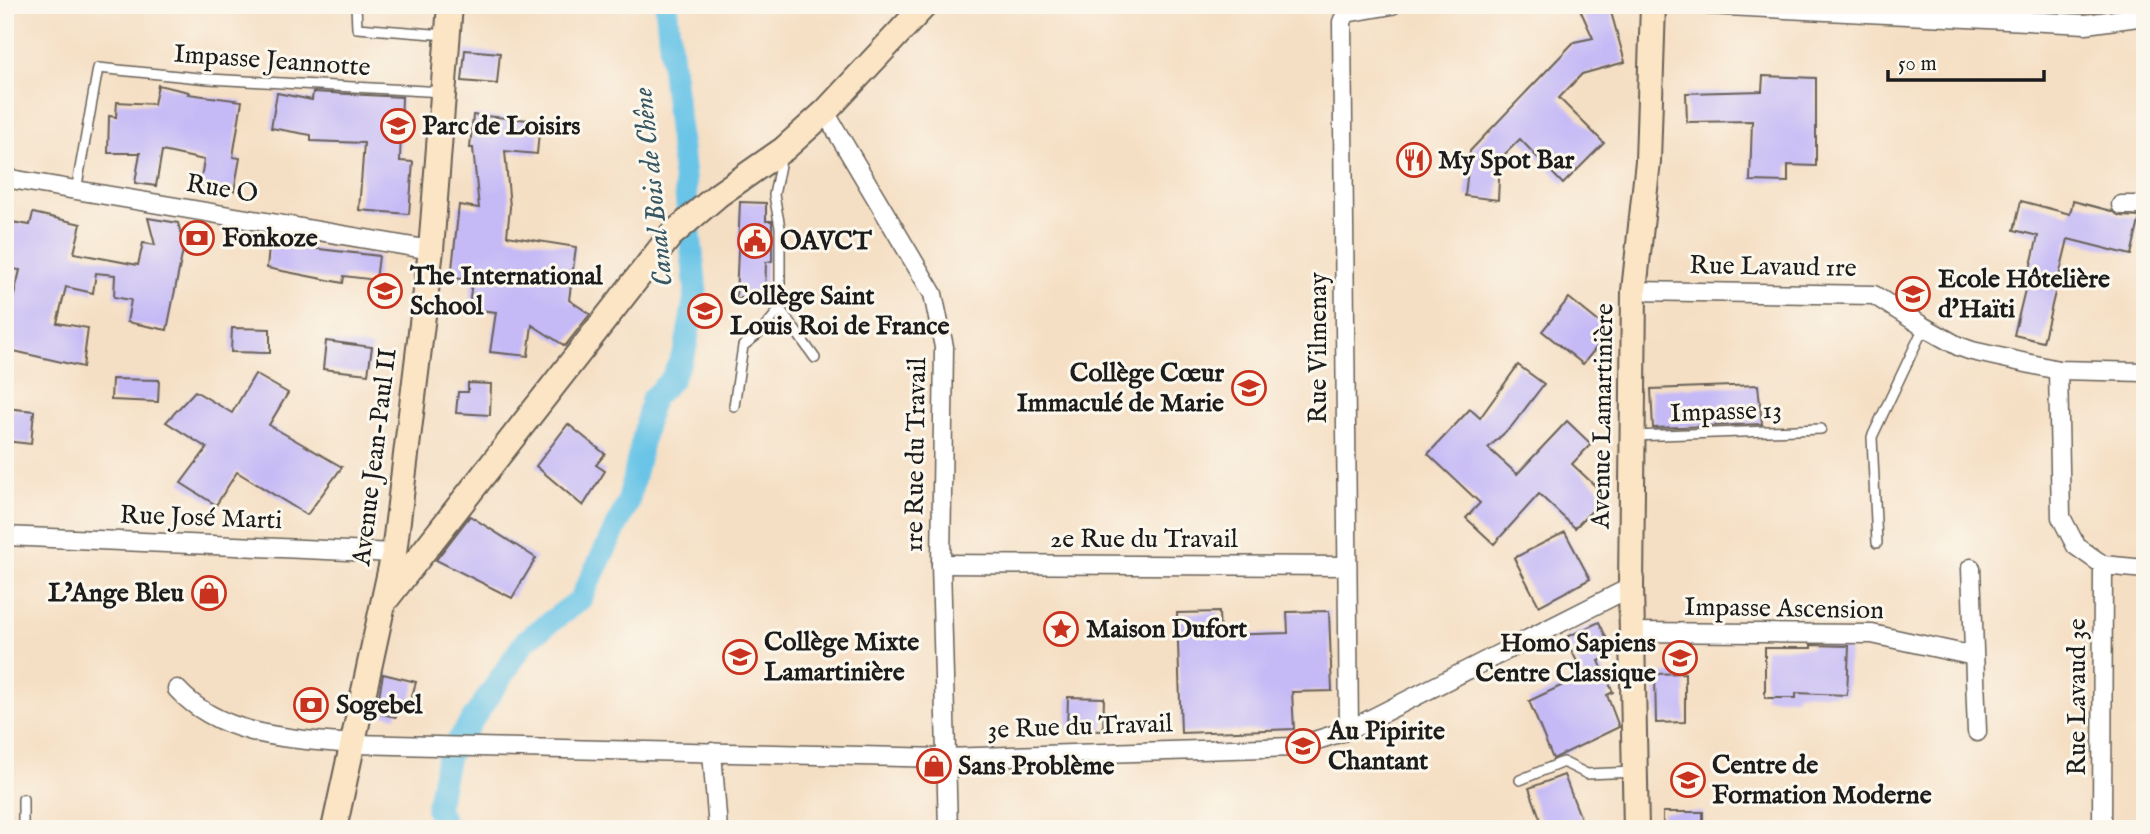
<svg xmlns="http://www.w3.org/2000/svg" width="2150" height="834" viewBox="0 0 2150 834" font-family="'IM FELL English',serif">
<style>
.lines{fill:none;stroke-linecap:round;stroke-linejoin:round}
.canal{stroke:#69c4e7;stroke-width:23}
.building{fill:#c5b9f6}
.lane-casing{stroke:#686057;stroke-width:12}
.street-casing{stroke:#686057;stroke-width:21}
.secondary-casing{stroke:#686057;stroke-width:28}
.lane{stroke:#fff;stroke-width:9}
.street{stroke:#fff;stroke-width:18}
.secondary{stroke:#fce5c4;stroke-width:24}
.labels{text-anchor:middle;dominant-baseline:central;stroke-width:6;stroke-linejoin:round;paint-order:stroke}
.street-label{font-size:26px;fill:#1c1c1c;stroke:#fbf7ec}
.poi-label{font-size:26px;font-weight:bold;fill:#1c1c1c;stroke:#fbf7ec;text-anchor:start}
.water-label{font-size:28px;font-style:italic;fill:#375763;stroke:#fbf7ec}
</style>
<rect width="100%" height="100%" fill="#fbf7ec"/>
<filter id="ink" filterUnits="userSpaceOnUse"><feTurbulence type="fractalNoise" baseFrequency=".0143" numOctaves="2"/><feDisplacementMap in="SourceGraphic" scale="14" xChannelSelector="R" yChannelSelector="G"/><feConvolveMatrix kernelMatrix="1 2 1 2 8 2 1 2 1" color-interpolation-filters="sRGB"/></filter>
<filter id="wash" filterUnits="userSpaceOnUse"><feTurbulence type="fractalNoise" baseFrequency=".00686" numOctaves="4" result="noise"/><feDisplacementMap in="SourceGraphic" scale="28" xChannelSelector="R" yChannelSelector="G"/><feGaussianBlur stdDeviation="1.57" result="paint"/><feColorMatrix in="noise" values="0 0 0 0 0 0 0 0 0 0 0 0 0 0 0 0 0 1.4 0 .05"/><feComposite in="paint" operator="in"/></filter>
<g filter="url(#wash)">
<rect width="100%" height="100%" fill="#f5dfc4"/>
<g class="lines">
<path class="canal" d="M 447,829 L 437,809 L 448,756 L 526,640 L 580,600 L 628,503 L 652,399 L 671,380 L 685,351 L 696,291 L 666,5"/>
</g>
<g id="blocks">
<g class="building">
<path d="M 1578,5 L 1609,5 L 1625,62 L 1582,74 L 1559,98 L 1604,143 L 1563,184 L 1520,139 L 1500,159 L 1498,200 L 1465,196 L 1470,151 L 1574,42 L 1593,38 Z"/>
<path d="M 465,50 L 500,53 L 497,84 L 462,81 Z"/>
<path d="M 1763,76 L 1816,78 L 1816,166 L 1788,165 L 1788,182 L 1750,181 L 1752,121 L 1687,122 L 1686,93 L 1762,91 Z"/>
<path d="M 158,85 L 189,92 L 188,94 L 242,101 L 233,157 L 240,158 L 234,191 L 200,184 L 204,160 L 162,151 L 156,186 L 135,183 L 140,153 L 108,153 L 109,116 L 116,117 L 117,102 L 154,104 Z"/>
<path d="M 313,92 L 402,97 L 400,161 L 413,162 L 409,214 L 359,210 L 364,143 L 311,141 L 311,135 L 271,128 L 277,93 L 312,100 Z"/>
<path d="M 473,115 L 540,121 L 537,154 L 505,151 L 510,207 L 507,236 L 576,247 L 569,300 L 590,314 L 565,346 L 532,325 L 528,356 L 490,352 L 496,312 L 469,309 L 472,280 L 451,278 L 459,205 L 479,208 L 473,148 L 470,148 Z"/>
<path d="M 2021,201 L 2070,214 L 2073,201 L 2111,211 L 2120,216 L 2140,217 L 2131,255 L 2068,239 L 2043,342 L 2014,335 L 2038,236 L 2014,230 Z"/>
<path d="M 740,202 L 766,203 L 766,221 L 772,221 L 772,261 L 766,262 L 765,298 L 736,298 Z"/>
<path d="M 33,213 L 81,224 L 74,253 L 138,265 L 143,243 L 155,245 L 148,218 L 178,223 L 184,245 L 167,330 L 127,322 L 131,300 L 114,297 L 115,275 L 96,273 L 93,293 L 66,287 L 57,323 L 88,328 L 83,367 L 5,349 L 5,333 L 20,270 L 5,268 L 5,221 L 30,225 Z"/>
<path d="M 270,237 L 293,240 L 292,243 L 311,245 L 311,248 L 379,256 L 376,280 L 344,276 L 343,283 L 267,268 Z"/>
<path d="M 1569,298 L 1610,331 L 1583,364 L 1542,331 Z"/>
<path d="M 232,328 L 270,329 L 270,353 L 231,352 Z"/>
<path d="M 326,341 L 372,347 L 368,374 L 323,369 Z"/>
<path d="M 1518,365 L 1544,384 L 1511,427 L 1488,448 L 1517,474 L 1567,421 L 1591,444 L 1572,464 L 1606,496 L 1575,528 L 1539,494 L 1494,544 L 1466,518 L 1480,503 L 1428,454 L 1470,409 L 1480,418 Z"/>
<path d="M 255,374 L 288,393 L 269,425 L 342,467 L 307,515 L 237,472 L 216,505 L 181,483 L 207,448 L 166,422 L 195,391 L 232,413 Z"/>
<path d="M 112,379 L 159,380 L 158,402 L 111,400 Z"/>
<path d="M 468,383 L 491,384 L 490,415 L 456,413 L 458,392 L 468,392 Z"/>
<path d="M 1758,385 L 1762,424 L 1653,428 L 1651,389 Z"/>
<path d="M 5,408 L 34,411 L 31,444 L 5,441 Z"/>
<path d="M 568,424 L 605,454 L 596,465 L 605,471 L 583,506 L 536,466 Z"/>
<path d="M 470,516 L 536,558 L 512,598 L 436,560 Z"/>
<path d="M 1565,532 L 1590,579 L 1539,606 L 1514,558 Z"/>
<path d="M 1329,611 L 1332,691 L 1292,692 L 1294,729 L 1181,733 L 1177,613 L 1219,612 L 1220,635 L 1288,633 L 1287,612 Z"/>
<path d="M 1599,622 L 1614,654 L 1599,661 L 1613,692 L 1607,695 L 1619,727 L 1553,759 L 1529,701 L 1584,675 L 1565,638 Z"/>
<path d="M 1811,645 L 1849,646 L 1847,695 L 1796,693 L 1796,698 L 1765,698 L 1765,648 L 1811,648 Z"/>
<path d="M 1685,673 L 1685,722 L 1656,723 L 1655,674 Z"/>
<path d="M 383,674 L 416,682 L 409,706 L 399,704 L 396,717 L 376,713 Z"/>
<path d="M 1068,697 L 1104,698 L 1103,731 L 1067,730 Z"/>
<path d="M 1564,775 L 1585,829 L 1544,829 L 1529,788 Z"/>
<rect x="1663" y="812" width="40" height="17"/>
</g>
</g>
</g>
<g filter="url(#ink)">
<use href="#blocks" fill-opacity="0" stroke="#686057" stroke-width="2"/>
<g class="lines">
<g class="lane-casing">
<g id="lane">
<path d="M 356,5 L 357,28 L 446,35"/>
<path d="M 782,155 L 774,195 L 780,227 L 780,309 L 815,358"/>
<path d="M 76,191 L 98,68 L 209,79 L 443,92"/>
<path d="M 734,406 L 743,346 L 761,332 L 780,309"/>
<path d="M 1634,436 L 1821,429"/>
<path d="M 1877,543 L 1872,437 L 1924,327"/>
<path d="M 1520,780 L 1563,762 L 1587,774 L 1634,772"/>
<path d="M 23,799 L 23,829"/>
</g>
</g>
<g class="street-casing">
<g id="street">
<path d="M 1707,5 L 2086,24 L 2145,16"/>
<path d="M 825,112 L 933,294 L 944,347 L 941,564 L 948,829"/>
<path d="M 5,178 L 431,250"/>
<path d="M 2121,205 L 2145,205"/>
<path d="M 1634,291 L 1874,295 L 1924,327 L 1958,346 L 1972,351 L 2058,370 L 2145,372"/>
<path d="M 2058,370 L 2061,517 L 2076,546 L 2103,565 L 2145,569"/>
<path d="M 5,536 L 394,553"/>
<path d="M 941,564 L 1346,566"/>
<path d="M 1971,568 L 1977,732"/>
<path d="M 1632,632 L 1872,634 L 1974,656"/>
<path d="M 177,689 C 221,737 292,739 354,744 L 944,758 L 1295,747 L 1349,730 L 1631,587"/>
<path d="M 1349,730 L 1342,22 L 1346,13 L 1392,5"/>
<path d="M 712,752 L 718,829"/>
<path d="M 2102,829 L 2103,565"/>
</g>
</g>
<g class="secondary-casing">
<g id="secondary">
<path d="M 388,597 L 671,235 L 718,195 L 784,149 L 825,112 L 925,5"/>
<path d="M 334,829 L 394,553 L 431,250 L 450,5"/>
<path d="M 1636,829 L 1631,587 L 1634,291 L 1648,161 L 1653,5"/>
</g>
</g>
<use href="#lane" class="lane"/>
<use href="#street" class="street"/>
<use href="#secondary" class="secondary"/>
</g>
</g>
<defs>
<g id="school-ring" transform="scale(1.75)"><circle r="9.5" fill="#fbf7ec" stroke="#c8321e" stroke-width="1.5"/><path d="M0-5L7-2L0 1L-7-2ZM-4 1L0 2.5L4 1V4Q0 6-4 4Z" fill="#c8321e"/></g>
<g id="restaurant-ring" transform="scale(1.75)"><circle r="9.5" fill="#fbf7ec" stroke="#c8321e" stroke-width="1.5"/><path d="M-5-6h1v4h1v-4h1v4h1v-4h1v5L-1.5 .5V6h-2V.5L-5-1ZM5-6V6H3V1.5H1.5Q1.5-4 5-6Z" fill="#c8321e"/></g>
<g id="bank-ring" transform="scale(1.75)"><circle r="9.5" fill="#fbf7ec" stroke="#c8321e" stroke-width="1.5"/><path d="M-6-4H6V4H-6ZM0-2.3a2.3 2.3 0 1 0 0 4.6a2.3 2.3 0 1 0 0-4.6Z" fill="#c8321e"/></g>
<g id="civic-ring" transform="scale(1.75)"><circle r="9.5" fill="#fbf7ec" stroke="#c8321e" stroke-width="1.5"/><path d="M-.6-6.5H3V-4.5H.6V-3L4-1V1h2V6H-6V1h2V-1L-.6-3ZM-1.2 2.5V6h2.4V2.5Z" fill="#c8321e"/></g>
<g id="university-ring" transform="scale(1.75)"><circle r="9.5" fill="#fbf7ec" stroke="#c8321e" stroke-width="1.5"/><path d="M0-5L7-2L0 1L-7-2ZM-4 1L0 2.5L4 1V4Q0 6-4 4Z" fill="#c8321e"/></g>
<g id="shop-ring" transform="scale(1.75)"><circle r="9.5" fill="#fbf7ec" stroke="#c8321e" stroke-width="1.5"/><path d="M-5-2.5h2.3a2.7 3.5 0 0 1 5.4 0H5L5.5 6h-11ZM-1.5-2.5h3a1.5 2.3 0 0 0-3 0Z" fill="#c8321e"/></g>
<g id="sight-ring" transform="scale(1.75)"><circle r="9.5" fill="#fbf7ec" stroke="#c8321e" stroke-width="1.5"/><path d="M0-6L1.8-2.2L6-1.7L2.9 1.2L3.7 5.4L0 3.3L-3.7 5.4L-2.9 1.2L-6-1.7L-1.8-2.2Z" fill="#c8321e"/></g>
</defs>
<g fill-rule="evenodd">
<use href="#school-ring" x="398" y="126"/>
<use href="#restaurant-ring" x="1414" y="160"/>
<use href="#bank-ring" x="197" y="238"/>
<use href="#civic-ring" x="755" y="241"/>
<use href="#school-ring" x="385" y="291"/>
<use href="#university-ring" x="1913" y="294"/>
<use href="#school-ring" x="705" y="311"/>
<use href="#school-ring" x="1249" y="388"/>
<use href="#shop-ring" x="209" y="593"/>
<use href="#sight-ring" x="1061" y="629"/>
<use href="#school-ring" x="740" y="657"/>
<use href="#school-ring" x="1680" y="658"/>
<use href="#bank-ring" x="311" y="705"/>
<use href="#school-ring" x="1303" y="746"/>
<use href="#shop-ring" x="934" y="766"/>
<use href="#school-ring" x="1688" y="780"/>
</g>
<g class="labels">
<g class="street-label">
<text transform="translate(272 61) rotate(4)">Impasse Jeannotte</text>
<text transform="translate(222 189) rotate(9)">Rue O</text>
<text transform="translate(1773 267) rotate(1)">Rue Lavaud 1re</text>
<text transform="translate(1318 348) rotate(-90)">Rue Vilmenay</text>
<text transform="translate(1726 412) rotate(-2)">Impasse 13</text>
<text transform="translate(1603 416) rotate(-89)">Avenue Lamartinière</text>
<text transform="translate(916 455) rotate(-89)">1re Rue du Travail</text>
<text transform="translate(375 457) rotate(-83)">Avenue Jean-Paul II</text>
<text transform="translate(201 518) rotate(2)">Rue José Marti</text>
<text x="1144" y="539">2e Rue du Travail</text>
<text transform="translate(1784 609) rotate(1)">Impasse Ascension</text>
<text transform="translate(2077 697) rotate(-90)">Rue Lavaud 3e</text>
<text transform="translate(1080 727) rotate(-2)">3e Rue du Travail</text>
</g>
<g class="poi-label">
<text x="422" y="126">Parc de Loisirs</text>
<text x="1438" y="160">My Spot Bar</text>
<text x="222" y="238">Fonkoze</text>
<text x="780" y="241">OAVCT</text>
<text x="410" y="276">The International<tspan x="410" dy="30">School</tspan></text>
<text x="1938" y="279">Ecole Hôtelière<tspan x="1938" dy="30">d'Haïti</tspan></text>
<text x="730" y="296">Collège Saint<tspan x="730" dy="30">Louis Roi de France</tspan></text>
<text x="1224" y="373" text-anchor="end">Collège Cœur<tspan x="1224" dy="30">Immaculé de Marie</tspan></text>
<text x="184" y="593" text-anchor="end">L’Ange Bleu</text>
<text x="1086" y="629">Maison Dufort</text>
<text x="764" y="642">Collège Mixte<tspan x="764" dy="30">Lamartinière</tspan></text>
<text x="1656" y="643" text-anchor="end">Homo Sapiens<tspan x="1656" dy="30">Centre Classique</tspan></text>
<text x="336" y="705">Sogebel</text>
<text x="1328" y="731">Au Pipirite<tspan x="1328" dy="30">Chantant</tspan></text>
<text x="1712" y="765">Centre de<tspan x="1712" dy="30">Formation Moderne</tspan></text>
<text x="958" y="766">Sans Problème</text>
</g>
<g class="water-label">
<text transform="translate(654 187) rotate(-96)">Canal Bois de Chêne</text>
</g>
</g>
<rect width="2150" height="834" fill="none" stroke="#fbf7ec" stroke-width="28"/>
<path d="M1888 70v10h156v-10" fill="none" stroke="#1c1c1c" stroke-width="3.5"/>
<text x="1898" y="70" font-size="21" fill="#1c1c1c" stroke="#fbf7ec" stroke-width="5" paint-order="stroke">50 m</text>
</svg>
